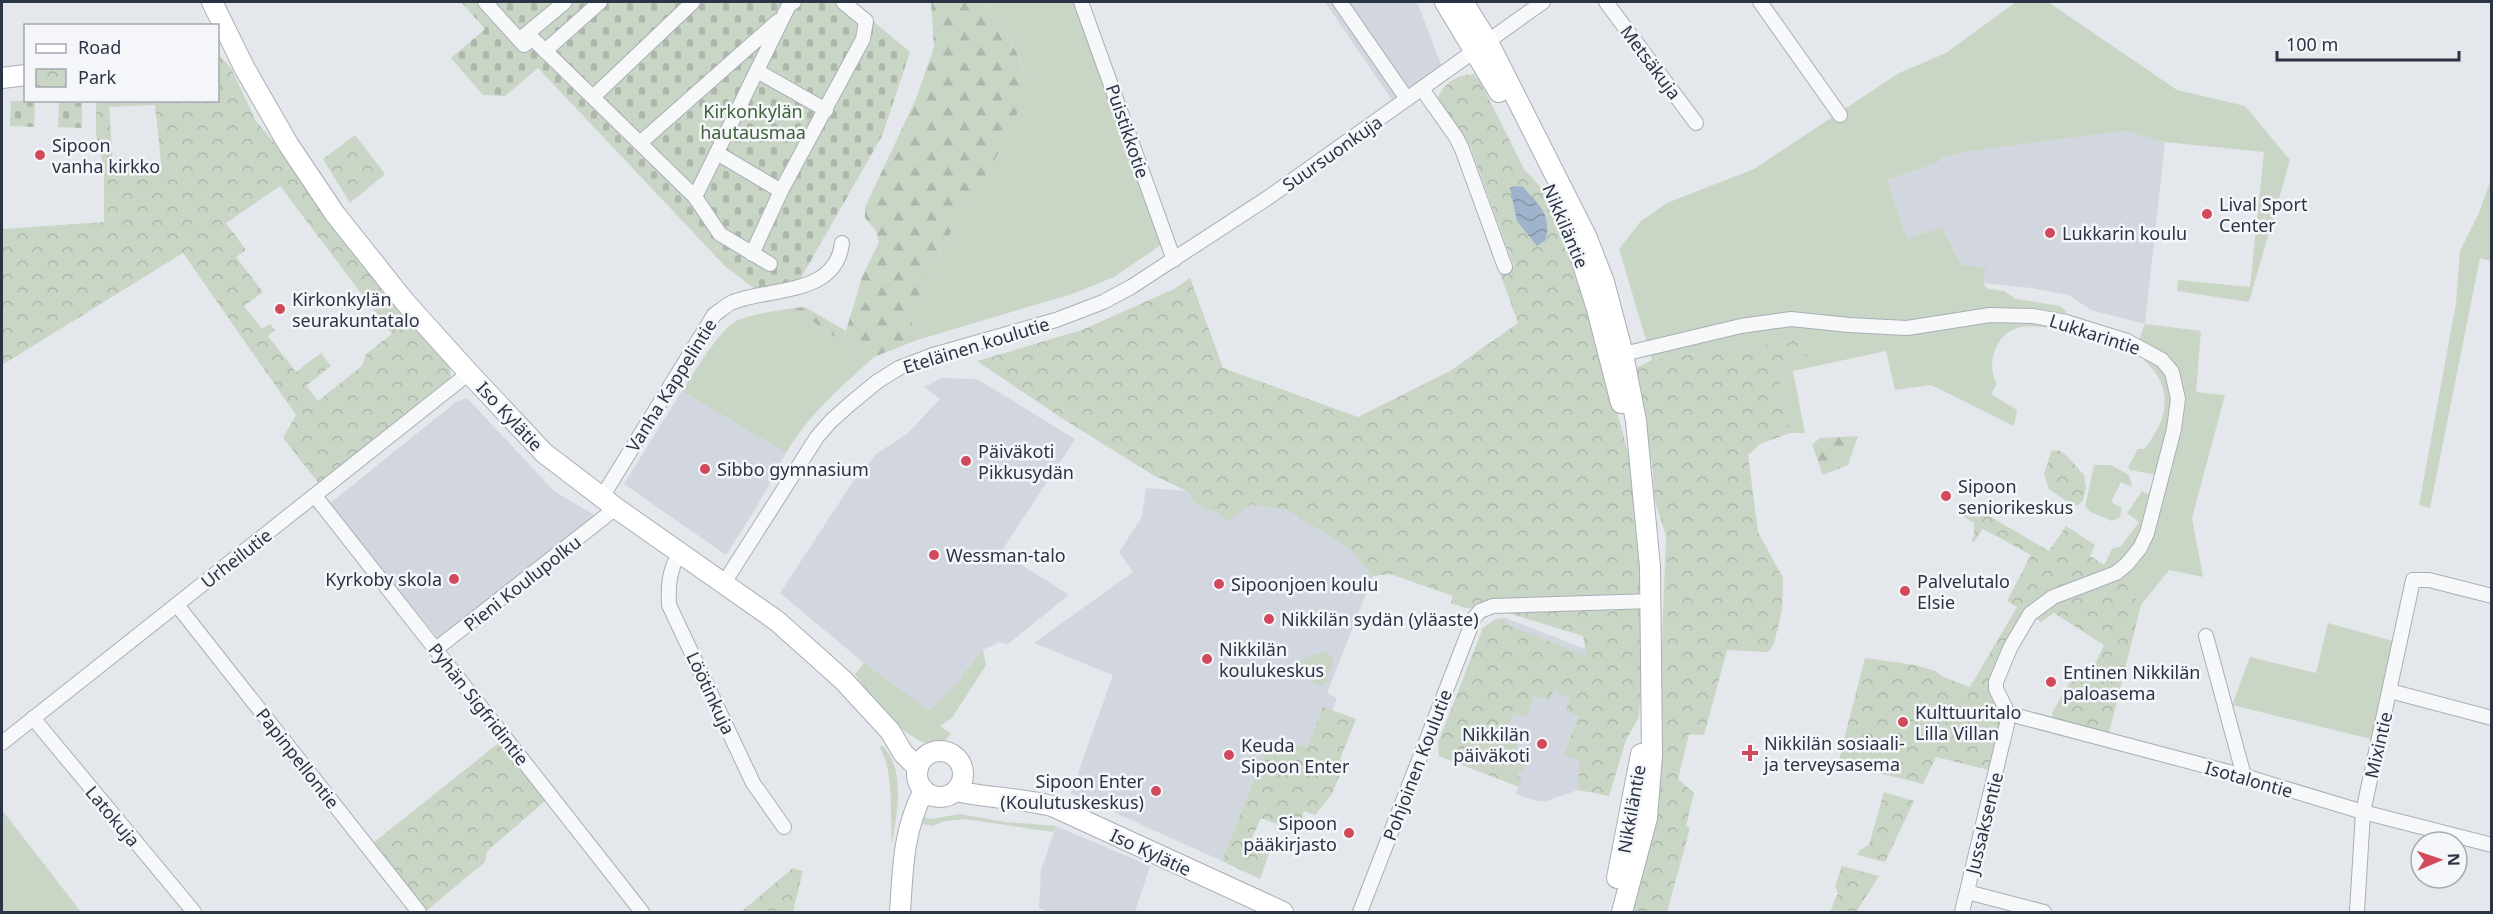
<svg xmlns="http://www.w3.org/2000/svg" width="2493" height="914" viewBox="0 0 2493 914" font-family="'Noto Sans',sans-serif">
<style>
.built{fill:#d2d6de}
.grass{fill:#c9d6c5}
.forest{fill:url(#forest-firs)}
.cemetery{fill:url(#cemetery-stones)}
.park{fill:url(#park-crowns);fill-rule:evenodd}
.water{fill:url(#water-waves)}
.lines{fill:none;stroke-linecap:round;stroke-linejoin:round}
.street-casing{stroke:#a9aeb7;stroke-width:16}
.secondary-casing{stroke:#a9aeb7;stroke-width:22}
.street{stroke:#f7f8fa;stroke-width:14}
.secondary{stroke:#fff;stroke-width:20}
.poi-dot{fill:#d1495b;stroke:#f4f6f9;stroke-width:2}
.labels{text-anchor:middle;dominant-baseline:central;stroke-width:5;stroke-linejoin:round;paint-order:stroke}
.street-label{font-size:18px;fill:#2b3445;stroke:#f4f6f9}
.park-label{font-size:18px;fill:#3f6138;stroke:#f4f6f9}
.poi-label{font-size:18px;fill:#2b3445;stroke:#f4f6f9;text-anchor:start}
</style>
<defs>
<pattern id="forest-firs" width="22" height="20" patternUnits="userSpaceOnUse" patternTransform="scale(1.5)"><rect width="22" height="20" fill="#c9d6c5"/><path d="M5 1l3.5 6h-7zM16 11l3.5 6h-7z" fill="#adb8ab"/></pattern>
<pattern id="cemetery-stones" width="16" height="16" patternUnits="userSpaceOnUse" patternTransform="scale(1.5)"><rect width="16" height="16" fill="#c9d6c5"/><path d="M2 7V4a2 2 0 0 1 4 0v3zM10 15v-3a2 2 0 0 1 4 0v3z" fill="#adb8ab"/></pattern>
<pattern id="park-crowns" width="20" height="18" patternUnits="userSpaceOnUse" patternTransform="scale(1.5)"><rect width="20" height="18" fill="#c9d6c5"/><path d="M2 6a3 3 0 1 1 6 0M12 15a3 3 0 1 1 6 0" fill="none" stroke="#adb8ab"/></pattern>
<pattern id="water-waves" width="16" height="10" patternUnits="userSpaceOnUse" patternTransform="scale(1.5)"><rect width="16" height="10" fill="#9fb4cc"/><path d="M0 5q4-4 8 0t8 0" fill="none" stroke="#8293a7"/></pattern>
</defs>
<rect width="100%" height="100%" fill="#e4e7ec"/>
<g class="built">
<path d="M 1325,2 L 1417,2 L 1442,67 L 1392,100 Z"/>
<path d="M 2124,131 L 2165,142 L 2145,324 L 2091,310 L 2069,295 L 2031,288 L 1983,283 L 1961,265 L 1942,227 L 1907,239 L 1887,180 L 1939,162 L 1943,157 L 1964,152 Z"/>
<path d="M 942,378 L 977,379 L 1075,439 L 1001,552 L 1069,595 L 1008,644 L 999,642 L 983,650 L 965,669 L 960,680 L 929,712 L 864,663 L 780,593 L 860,471 L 866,467 L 876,454 L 907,434 L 940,399 L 924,387 Z"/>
<path d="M 682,391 L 786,453 L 756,508 L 726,555 L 624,484 Z"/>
<path d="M 467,398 L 554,491 L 599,518 L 439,639 L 328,505 L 456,402 Z"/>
<path d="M 1146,488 L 1187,491 L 1197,504 L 1220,514 L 1252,504 L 1287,510 L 1348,548 L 1373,576 L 1327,693 L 1337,698 L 1315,756 L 1269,743 L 1222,861 L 1071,793 L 1113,675 L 1034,643 L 1133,572 L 1119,552 L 1142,517 Z"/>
<path d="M 1505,618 L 1586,649 L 1587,655 L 1565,711 L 1578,716 L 1563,754 L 1579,760 L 1578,790 L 1546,801 L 1536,801 L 1516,794 L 1518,786 L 1439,756 L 1438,743 L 1483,628 L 1496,619 Z"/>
<path d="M 1056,826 L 1150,866 L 1135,912 L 1048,912 L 1039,908 L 1041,871 Z"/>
</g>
<g class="grass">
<path d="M 985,2 L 1075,2 L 1161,245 L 1114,277 L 1072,294 L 917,340 L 909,312 C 923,293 930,272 941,251 C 961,212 1030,114 1024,74 C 1021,50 998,22 985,2 Z"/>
<path d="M 2016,2 L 2051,2 L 2051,4 L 2177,90 L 2245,106 L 2290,160 L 2249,302 L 2177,291 L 2178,280 L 2250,287 L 2264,152 L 2165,142 L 2124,131 L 1964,152 L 1943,157 L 1939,162 L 1887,180 L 1907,239 L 1942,227 L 1961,265 L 1986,268 L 1983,283 L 1988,289 L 2004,291 L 2016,299 L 2060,306 L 2066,311 L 2064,331 C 2050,328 2036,325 2021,327 C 1996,332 1985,363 1997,384 L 1991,394 L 2017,410 L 2014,426 L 1931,385 L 1895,390 L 1886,351 L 1793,371 L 1805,433 L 1790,433 L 1777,363 L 1810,355 L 1808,343 L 1792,341 L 1652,360 L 1619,249 L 1641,221 L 1667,203 L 1754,169 L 1899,73 L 1946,53 Z"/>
<path d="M 2491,179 L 2491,261 L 2480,258 L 2430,508 L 2419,505 L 2456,303 L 2460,251 L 2478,215 Z"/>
<path d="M 794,308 L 863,357 L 874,357 C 841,387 809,414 786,453 L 682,391 C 694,373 720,328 738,320 C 756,313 776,311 794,308 Z"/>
<path d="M 2145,324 L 2201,331 L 2196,392 L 2225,395 L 2192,518 L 2203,577 L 2169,570 L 2141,605 L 2116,573 L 2104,565 L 2112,549 L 2121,546 L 2139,522 L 2127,513 L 2142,491 L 2156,498 L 2162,476 L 2130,470 L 2128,467 L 2138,449 L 2144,449 C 2168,420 2175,388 2144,360 L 2151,353 L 2137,345 Z"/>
<path d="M 2094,465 L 2111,465 L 2129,475 L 2132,487 L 2121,482 L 2111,502 L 2122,508 L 2120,517 L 2112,521 L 2091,512 L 2085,507 Z"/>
<path d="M 2328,623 L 2400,643 L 2379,741 L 2232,705 L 2250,657 L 2316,673 Z"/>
<path d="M 983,650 L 986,665 L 952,718 L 940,726 L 951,734 C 946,739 943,744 936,745 C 919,747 884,715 874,702 C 867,694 861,683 855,674 L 864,663 L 929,711 L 960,680 L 965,670 Z"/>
<path d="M 1322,652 L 1328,652 L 1334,661 L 1332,668 L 1327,672 L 1328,681 L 1321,686 C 1312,684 1300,675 1296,666 L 1301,660 Z"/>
<path d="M 883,746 C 906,772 897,812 892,844 C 890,818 894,767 879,747 Z"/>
<path d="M 2,810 L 81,912 L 2,912 Z"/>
<path d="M 959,814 L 1006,822 L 1056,826 L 1053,832 L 965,819 L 945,821 L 932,826 L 918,823 L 920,816 L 931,819 Z"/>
</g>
<g class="forest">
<path d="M 931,2 L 985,2 C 998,22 1020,50 1024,74 C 1031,116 961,211 941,251 C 930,272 923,293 909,312 L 917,340 L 874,357 L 863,357 L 794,308 L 805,307 L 846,331 L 862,277 L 879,242 L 876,231 L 865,218 L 865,207 L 916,99 L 934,47 Z"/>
<path d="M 1858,436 L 1848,465 L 1823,475 L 1812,445 L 1820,438 Z"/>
</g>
<g class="cemetery">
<path d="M 461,2 L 850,2 L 910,52 L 882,136 L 798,283 L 756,290 L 725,266 L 538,68 L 505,96 L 483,95 L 451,58 L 485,29 Z"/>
<path d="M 11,101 L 35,101 L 34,127 L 10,126 Z"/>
<path d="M 59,102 L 82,103 L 82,128 L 58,127 Z"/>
</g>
<g class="park">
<path d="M 218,54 L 231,68 L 256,121 L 283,153 L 409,321 L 450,367 L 451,378 L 447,385 L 320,485 L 283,438 L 296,415 L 183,253 L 2,365 L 2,229 L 104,222 L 104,168 L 96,134 L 96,101 L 218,100 ZM 155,105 L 162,172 L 113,163 L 109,107 ZM 280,186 L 392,334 L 366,354 L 362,366 L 318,401 L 306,386 L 331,366 L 321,353 L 296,372 L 268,336 L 275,330 L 270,324 L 262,329 L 244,306 L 263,292 L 236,257 L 246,250 L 226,223 Z"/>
<path d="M 1474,74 L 1481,83 L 1524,169 L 1547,194 L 1575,267 L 1598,340 L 1635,479 L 1641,548 L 1644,636 L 1639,717 L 1626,740 L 1609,796 L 1578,790 L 1579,760 L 1563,755 L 1578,716 L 1565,711 L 1570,698 L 1557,693 L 1558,690 L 1554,689 L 1549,701 L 1534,696 L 1527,717 L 1514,713 L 1508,728 L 1521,733 L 1513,755 L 1527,760 L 1522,772 L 1519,771 L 1517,776 L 1522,778 L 1519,787 L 1439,756 L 1438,743 L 1483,628 L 1496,619 L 1505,618 L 1505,624 L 1587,656 L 1583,636 L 1488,607 L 1465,608 L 1451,603 L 1453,596 L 1390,574 L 1373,576 L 1348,548 L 1287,510 L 1251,504 L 1227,522 L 1220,514 L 1197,504 L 1187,491 L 1153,475 L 1060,417 L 977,361 L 1082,330 L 1174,289 L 1190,278 L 1223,368 L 1358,417 L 1450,371 L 1518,323 L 1500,273 L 1514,267 L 1470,146 L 1437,98 C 1448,81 1454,76 1474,74 Z"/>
<path d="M 355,135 L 385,174 L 350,203 L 323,159 Z"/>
<path d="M 1793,341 L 1808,342 L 1810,355 L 1777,363 L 1790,433 L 1760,444 L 1748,455 L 1758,532 L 1783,578 L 1782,610 L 1774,644 L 1768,652 L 1727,650 L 1704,735 L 1689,734 L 1678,779 L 1694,793 L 1686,826 L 1690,828 L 1667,912 L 1627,912 L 1657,772 L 1666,536 L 1654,498 L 1653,471 L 1636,368 L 1652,360 Z"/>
<path d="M 2052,450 L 2060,451 L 2067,456 L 2084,475 L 2086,487 L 2083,501 L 2078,505 L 2073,506 L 2049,489 L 2044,474 Z"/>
<path d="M 1979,510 L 2049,551 L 2066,526 L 2095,545 L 2090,556 L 2116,573 L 2141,605 L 2108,737 L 2053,727 L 2052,713 L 2079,666 L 2092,671 L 2104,645 L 2054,613 L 2041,622 L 2030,614 L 1996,682 L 2006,713 L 1997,772 L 1936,757 L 1923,784 L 1838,763 L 1865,658 L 1915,665 L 1935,671 L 1943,677 L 1970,687 L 2017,607 L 2007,601 L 2031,555 L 1983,529 L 1974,542 L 1971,541 L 1974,536 L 1974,523 L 1961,515 Z"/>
<path d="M 1323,707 L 1356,719 L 1340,759 L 1345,762 L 1332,794 L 1315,815 L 1304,811 L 1298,832 L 1261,818 L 1249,844 L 1269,853 L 1260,879 L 1222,861 L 1269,742 L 1295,744 L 1307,748 Z"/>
<path d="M 505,738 L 551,796 L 487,851 L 485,862 L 425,912 L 368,847 Z"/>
<path d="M 1884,792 L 1914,801 L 1885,862 L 1857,855 L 1860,850 L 1869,845 Z"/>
<path d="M 1842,866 L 1879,876 L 1856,912 L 1830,912 L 1838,893 L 1835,886 Z"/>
<path d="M 793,868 L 803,871 L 793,912 L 741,912 Z"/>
</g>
<path class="water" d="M 1515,186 L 1523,187 C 1540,206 1551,214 1546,240 L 1537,246 L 1517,221 L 1510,188 Z"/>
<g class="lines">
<g class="street-casing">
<g id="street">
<path d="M 485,2 L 524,45 L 533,39 L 695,197 L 720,234 L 770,264"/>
<path d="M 1081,2 L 1174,260"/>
<path d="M 1340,2 L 1407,99"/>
<path d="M 1606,2 L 1696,123"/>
<path d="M 1760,2 L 1840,115"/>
<path d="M 524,43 L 524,36 L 565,2"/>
<path d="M 545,51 L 600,2"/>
<path d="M 757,71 L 826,110"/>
<path d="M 1422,89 L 1456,137 L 1462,149 L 1505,267"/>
<path d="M 593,97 L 693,2"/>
<path d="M 640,143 L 778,21"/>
<path d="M 717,153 L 781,191"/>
<path d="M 695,197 L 789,5 L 794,2"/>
<path d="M 752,254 L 781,191 L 863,39 L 866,21 L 843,2"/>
<path d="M 1615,356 L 1741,326 L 1791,319 L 1849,325 L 1907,328 L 1990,315 L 2033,316 L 2066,322 L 2127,341 L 2162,360 L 2172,372 L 2178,399 L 2174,429 L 2147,533 L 2140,548 L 2127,564 L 2116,573 L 2053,597 L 2030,614 L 2010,648 L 1996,682 L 1996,689 L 2005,707 L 2007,724 L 1962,912"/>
<path d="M 315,496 L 642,912"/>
<path d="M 602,497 L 714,315 C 720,311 726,305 733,302 C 771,287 836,296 842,243"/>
<path d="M 680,553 C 669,569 668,586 669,605 L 753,783 L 784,827"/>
<path d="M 724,583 L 817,437 L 831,421 L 850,404 L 878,381 L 899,368 L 933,355 L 1056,320 L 1103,302 L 1131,287 L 1269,197 L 1543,2"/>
<path d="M 177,605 L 419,912"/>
<path d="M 2206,636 L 2244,776"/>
<path d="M 436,649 L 616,508"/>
<path d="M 2390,691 L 2492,718"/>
<path d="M 2006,713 L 2244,776 L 2363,812 L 2492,845"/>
<path d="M 33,718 L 194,912"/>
<path d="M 2,743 L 469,373"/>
<path d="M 1967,892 L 2044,912"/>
<path d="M 1360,912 L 1474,618 L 1480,611 L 1493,606 L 1652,601"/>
<path d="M 2357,912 L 2363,812 L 2413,580 L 2429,580 L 2492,596"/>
</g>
</g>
<g class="secondary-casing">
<g id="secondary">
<path d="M 212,2 L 245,69 L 288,144 L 335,214 L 405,302 L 469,373 L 544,453 L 616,508 L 777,621 L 843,680 L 890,731 L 903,753 L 918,768"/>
<path d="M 1445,2 L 1499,92"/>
<path d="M 1463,2 L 1488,42 L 1587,238 L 1604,282 L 1623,354 L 1636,421 L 1650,567 L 1652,755 L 1647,818 L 1622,912"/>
<path d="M 2,78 L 26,75"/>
<path d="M 1579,252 L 1597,309 L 1621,403"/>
<circle cx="940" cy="774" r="23"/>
<path d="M 956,791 C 988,798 1020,798 1052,806 L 1283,912"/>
<path d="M 1617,878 L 1641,754"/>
<path d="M 900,912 C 903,867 903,831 924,790"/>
</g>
</g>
<use href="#street" class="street"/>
<use href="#secondary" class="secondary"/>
</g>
<g class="poi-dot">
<circle cx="40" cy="155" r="6"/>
<circle cx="2207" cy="214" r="6"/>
<circle cx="2050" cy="233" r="6"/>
<circle cx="280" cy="309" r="6"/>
<circle cx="966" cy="461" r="6"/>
<circle cx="705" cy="469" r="6"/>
<circle cx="1946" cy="496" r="6"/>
<circle cx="934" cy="555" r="6"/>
<circle cx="454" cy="579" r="6"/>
<circle cx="1219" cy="584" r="6"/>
<circle cx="1905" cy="591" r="6"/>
<circle cx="1269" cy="619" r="6"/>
<circle cx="1207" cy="659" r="6"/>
<circle cx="2051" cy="682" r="6"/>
<circle cx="1903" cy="722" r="6"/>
<circle cx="1542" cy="744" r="6"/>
<path d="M1747 744h6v6h6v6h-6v6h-6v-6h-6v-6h6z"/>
<circle cx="1229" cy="755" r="6"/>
<circle cx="1156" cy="791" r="6"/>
<circle cx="1349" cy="833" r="6"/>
</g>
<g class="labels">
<g class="street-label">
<text transform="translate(1651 62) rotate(53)">Metsäkuja</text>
<text transform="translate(1128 131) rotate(71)">Puistikkotie</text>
<text transform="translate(1332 153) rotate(-35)">Suursuonkuja</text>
<text transform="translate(1566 226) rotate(67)">Nikkiläntie</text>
<text transform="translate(2095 334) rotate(18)">Lukkarintie</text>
<text transform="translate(976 345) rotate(-17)">Eteläinen koulutie</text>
<text transform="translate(671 385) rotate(-58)">Vanha Kappelintie</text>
<text transform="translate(510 416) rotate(47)">Iso Kylätie</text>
<text transform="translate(236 558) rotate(-38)">Urheilutie</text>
<text transform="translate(522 583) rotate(-38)">Pieni Koulupolku</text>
<text transform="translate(711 693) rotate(65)">Löötinkuja</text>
<text transform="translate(479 704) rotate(52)">Pyhän Sigfridintie</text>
<text transform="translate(2378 745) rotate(-77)">Mixintie</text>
<text transform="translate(298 758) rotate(52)">Papinpellontie</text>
<text transform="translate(1417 765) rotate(-69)">Pohjoinen Koulutie</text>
<text transform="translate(2249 779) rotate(16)">Isotalontie</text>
<text transform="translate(1631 809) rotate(-80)">Nikkiläntie</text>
<text transform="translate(113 816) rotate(50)">Latokuja</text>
<text transform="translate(1984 823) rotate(-76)">Jussaksentie</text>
<text transform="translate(1151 852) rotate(25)">Iso Kylätie</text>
</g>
<g class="park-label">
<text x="753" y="111">Kirkonkylän<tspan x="753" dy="21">hautausmaa</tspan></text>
</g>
<g class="poi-label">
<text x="52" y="145">Sipoon<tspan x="52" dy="21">vanha kirkko</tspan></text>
<text x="2219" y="204">Lival Sport<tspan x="2219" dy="21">Center</tspan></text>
<text x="2062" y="233">Lukkarin koulu</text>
<text x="292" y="299">Kirkonkylän<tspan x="292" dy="21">seurakuntatalo</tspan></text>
<text x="978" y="451">Päiväkoti<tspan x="978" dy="21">Pikkusydän</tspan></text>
<text x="717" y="469">Sibbo gymnasium</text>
<text x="1958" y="486">Sipoon<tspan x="1958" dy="21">seniorikeskus</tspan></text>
<text x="946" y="555">Wessman-talo</text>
<text x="442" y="579" text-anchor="end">Kyrkoby skola</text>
<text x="1917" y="581">Palvelutalo<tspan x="1917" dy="21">Elsie</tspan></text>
<text x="1231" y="584">Sipoonjoen koulu</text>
<text x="1281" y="619">Nikkilän sydän (yläaste)</text>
<text x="1219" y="649">Nikkilän<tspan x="1219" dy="21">koulukeskus</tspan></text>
<text x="2063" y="672">Entinen Nikkilän<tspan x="2063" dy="21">paloasema</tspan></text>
<text x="1915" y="712">Kulttuuritalo<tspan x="1915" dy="21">Lilla Villan</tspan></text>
<text x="1530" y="734" text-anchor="end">Nikkilän<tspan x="1530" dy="21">päiväkoti</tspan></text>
<text x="1764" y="743">Nikkilän sosiaali-<tspan x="1764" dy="21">ja terveysasema</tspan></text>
<text x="1241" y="745">Keuda<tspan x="1241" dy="21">Sipoon Enter</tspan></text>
<text x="1144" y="781" text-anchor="end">Sipoon Enter<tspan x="1144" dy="21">(Koulutuskeskus)</tspan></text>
<text x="1337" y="823" text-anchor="end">Sipoon<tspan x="1337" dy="21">pääkirjasto</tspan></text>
</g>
</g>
<rect width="2493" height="914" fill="none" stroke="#2b3445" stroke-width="6"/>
<rect x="24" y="24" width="195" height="78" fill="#f4f6f9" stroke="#a4a8b1" stroke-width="1.5"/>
<rect x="36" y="44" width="30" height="9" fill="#ffffff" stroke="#a4a8b1" stroke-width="1.5"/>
<text x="78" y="54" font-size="18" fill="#2b3445">Road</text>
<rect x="36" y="69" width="30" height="18" fill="url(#park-crowns)" stroke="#a4a8b1" stroke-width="1.5"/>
<text x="78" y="84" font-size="18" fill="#2b3445">Park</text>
<g transform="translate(2439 860) rotate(88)"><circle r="28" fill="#f4f6f9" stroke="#a4a8b1" stroke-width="1.5"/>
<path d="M0-4.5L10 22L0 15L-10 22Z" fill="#d1495b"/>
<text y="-9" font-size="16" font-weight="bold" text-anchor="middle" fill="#2b3445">N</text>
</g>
<path d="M2277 51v9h182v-9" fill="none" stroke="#2b3445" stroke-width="3"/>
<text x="2286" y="51" font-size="18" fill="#2b3445" stroke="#f4f6f9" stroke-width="4.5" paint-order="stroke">100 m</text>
</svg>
